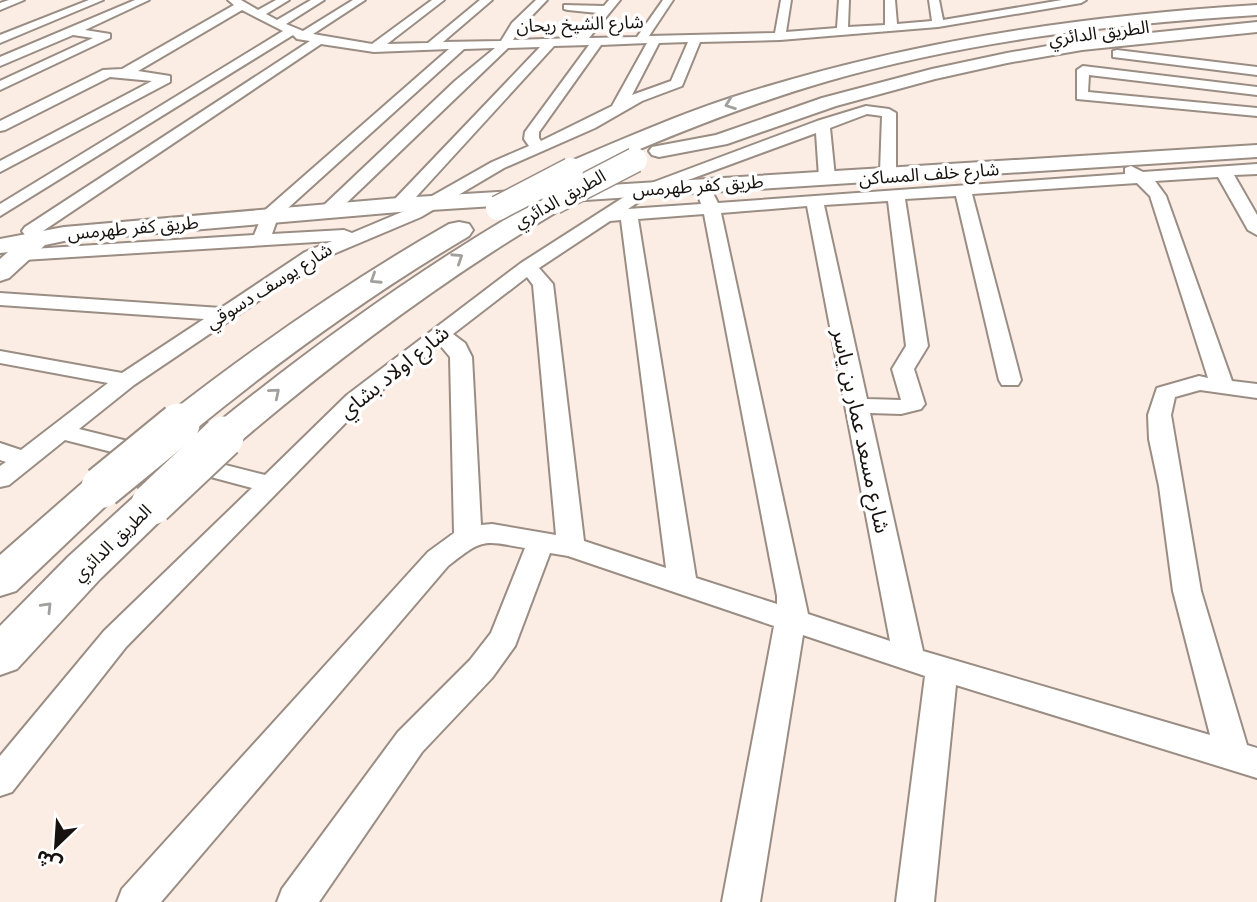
<svg xmlns="http://www.w3.org/2000/svg" width="1257" height="902" viewBox="0 0 1257 902" font-family="Georgia,'Noto Sans Arabic',serif">
<style>
.lines{fill:none;stroke-linecap:round;stroke-linejoin:round}
.street-casing{stroke:#9a8d84;stroke-width:4}
.secondary-casing{stroke:#9a8d84;stroke-width:4}
.highway-casing{stroke:#9a8d84;stroke-width:4}
.street{fill:#fff;fill-rule:evenodd}
.secondary{fill:#fff;fill-rule:evenodd}
.highway{fill:#fff;fill-rule:evenodd}
.highway-bridge-far1-casing{stroke:#9a8d84;stroke-width:27;stroke-linecap:butt}
.highway-bridge-casing{stroke:#9a8d84;stroke-width:45;stroke-linecap:butt}
.highway-bridge-far1{stroke:#fff;stroke-width:24}
.highway-bridge{stroke:#fff;stroke-width:41}
.oneway{stroke:#a2a09f}
.labels{text-anchor:middle;dominant-baseline:central;stroke-width:7;stroke-linejoin:round;paint-order:stroke}
.far-street-label{font-size:18px;fill:#17120f;stroke:#fff}
.street-label{font-size:21px;fill:#17120f;stroke:#fff}
</style>
<rect width="100%" height="100%" fill="#fcede4"/>
<g class="lines">
<g class="street-casing">
<g id="street">
<path d="M 9,0 L 24,0 L 0,10 L 0,3 Z"/>
<path d="M 89,0 L 103,0 L 0,43 L 0,35 Z"/>
<path d="M 135,0 L 149,0 L 85,30 L 110,34 L 110,38 L 0,90 L 0,81 L 93,38 L 73,35 L 0,66 L 0,57 Z"/>
<path d="M 228,0 L 241,0 L 258,10 L 276,0 L 289,0 L 266,14 L 277,20 L 311,0 L 324,0 L 286,24 L 303,31 L 353,0 L 365,0 L 313,34 L 372,44 L 432,0 L 444,0 L 387,44 L 428,43 L 480,0 L 492,0 L 443,42 L 501,41 L 512,23 L 536,0 L 547,0 L 521,27 L 513,40 L 576,38 L 598,13 L 568,10 L 564,9 L 564,5 L 604,6 L 609,0 L 620,0 L 589,38 L 637,37 L 663,0 L 673,0 L 649,36 L 775,33 L 781,0 L 791,0 L 786,32 L 837,28 L 839,0 L 849,0 L 848,27 L 885,25 L 885,0 L 895,0 L 897,24 L 932,21 L 929,0 L 939,0 L 943,20 L 1062,0 L 1086,0 L 1081,3 L 938,27 L 780,40 L 700,42 L 682,86 L 642,101 L 595,128 L 504,168 L 421,217 L 319,260 L 134,385 L 79,429 L 160,449 L 163,454 L 160,459 L 151,462 L 65,440 L 9,485 L 0,487 L 0,466 L 6,462 L 0,460 L 0,443 L 21,450 L 108,383 L 0,363 L 0,351 L 122,373 L 204,319 L 0,305 L 0,293 L 221,308 L 305,252 L 332,241 L 23,260 L 16,258 L 14,254 L 16,250 L 254,235 L 264,211 L 449,49 L 374,52 L 321,44 L 37,235 L 25,235 L 22,231 L 25,227 L 310,41 L 297,39 L 293,35 L 0,216 L 0,204 L 283,31 L 242,10 L 138,71 L 170,76 L 170,82 L 0,172 L 0,161 L 152,81 L 110,77 L 5,130 L 0,131 L 0,121 L 103,70 L 122,69 L 234,5 ZM 688,42 L 671,81 L 632,95 L 659,43 ZM 647,43 L 612,106 L 541,141 L 539,138 L 539,132 L 601,45 ZM 589,45 L 525,132 L 524,139 L 529,146 L 492,162 L 409,209 L 352,233 L 344,230 L 272,234 L 278,217 L 464,49 L 495,48 L 455,81 L 323,206 L 320,210 L 323,214 L 335,214 L 508,48 L 540,47 L 393,201 L 391,205 L 393,209 L 405,209 L 554,46 Z"/>
<path d="M 1117,50 L 1257,67 L 1257,75 L 1113,57 L 1113,51 Z"/>
<path d="M 1083,66 L 1257,87 L 1257,95 L 1089,75 L 1088,92 L 1257,108 L 1257,116 L 1077,99 L 1077,70 Z"/>
<path d="M 866,106 L 889,109 L 896,113 L 896,172 L 894,175 L 882,175 L 880,172 L 882,116 L 867,114 L 830,128 L 835,177 L 833,180 L 821,180 L 819,177 L 816,133 L 650,194 L 628,209 L 701,204 L 698,195 L 706,190 L 712,191 L 718,203 L 1125,174 L 1125,168 L 1131,166 L 1143,172 L 1257,164 L 1257,174 L 1234,175 L 1257,215 L 1257,235 L 1248,230 L 1218,177 L 1155,181 L 1166,196 L 1232,381 L 1257,384 L 1257,398 L 1200,390 L 1175,397 L 1171,415 L 1201,591 L 1247,745 L 1257,748 L 1257,778 L 956,685 L 934,902 L 896,902 L 925,676 L 803,635 L 760,902 L 722,902 L 774,626 L 568,556 L 550,553 L 515,646 L 492,678 L 422,752 L 319,902 L 277,902 L 282,889 L 398,732 L 470,660 L 491,633 L 525,548 C 481,540 483,539 448,566 L 161,902 L 117,902 L 122,889 L 428,552 L 454,533 L 450,357 L 440,345 L 363,405 L 126,647 L 12,792 L 0,796 L 0,756 L 104,631 L 252,488 L 177,468 L 174,463 L 177,458 L 186,455 L 265,475 L 347,395 L 521,263 L 638,188 L 817,121 ZM 1137,183 L 1150,196 L 1208,378 L 1199,376 L 1157,388 L 1148,415 L 1149,439 L 1159,486 L 1173,591 L 1210,735 L 923,651 L 870,413 L 901,414 L 921,409 L 925,404 L 914,369 L 928,346 L 905,199 L 956,196 L 999,380 L 1002,385 L 1018,385 L 1021,380 L 972,194 ZM 888,201 L 906,346 L 892,369 L 901,400 L 867,399 L 824,205 ZM 807,206 L 890,641 L 808,614 L 721,213 ZM 704,214 L 777,596 L 777,604 L 696,578 L 638,219 ZM 621,220 L 666,568 L 584,541 L 553,284 L 539,268 L 610,221 ZM 527,277 L 533,285 L 556,535 L 492,524 L 481,525 L 472,357 L 465,343 L 453,334 Z"/>
</g>
</g>
<g class="secondary-casing">
<g id="secondary">
<path d="M 1257,22 L 1257,32 L 1082,50 L 1007,63 L 935,79 L 836,106 L 727,144 L 659,157 L 652,155 L 649,151 L 652,147 L 716,135 L 822,98 L 932,69 L 1007,53 L 1082,40 Z"/>
<path d="M 1257,145 L 1257,157 L 399,212 L 64,241 L 45,245 L 9,278 L 0,281 L 0,259 L 8,252 L 0,253 L 0,239 L 64,227 L 399,198 Z"/>
</g>
</g>
<g class="highway-casing">
<g id="highway">
<path d="M 1257,5 L 1257,15 C 1112,24 968,41 828,81 C 742,106 661,139 580,175 L 571,177 L 562,175 L 559,170 L 562,165 C 618,141 673,117 730,98 C 902,42 1077,16 1257,5 Z"/>
<path d="M 554,194 L 563,196 L 567,202 L 563,208 C 446,277 339,357 236,445 L 223,448 L 210,445 L 204,437 L 210,429 C 316,343 426,264 545,196 Z"/>
<path d="M 459,222 L 469,224 L 473,230 L 469,236 C 371,294 280,360 192,432 L 179,435 L 166,432 L 160,424 L 166,416 C 256,346 349,281 449,224 Z"/>
<path d="M 102,474 L 116,478 L 122,487 L 116,496 L 16,591 L 0,596 L 0,555 L 88,478 Z"/>
<path d="M 152,491 L 167,494 L 173,504 L 167,514 L 100,579 L 17,669 L 0,675 L 0,626 L 68,557 L 137,494 Z"/>
</g>
</g>
<use href="#street" class="street"/>
<use href="#secondary" class="secondary"/>
<use href="#highway" class="highway"/>
<g class="highway-bridge-far1-casing">
<g id="highway-bridge-far1">
<path d="M 554,202 L 635,160"/>
<path d="M 498,208 L 571,170"/>
</g>
</g>
<g class="highway-bridge-casing">
<g id="highway-bridge">
<path d="M 102,487 L 179,424"/>
<path d="M 152,504 L 223,437"/>
</g>
</g>
<use href="#highway-bridge-far1" class="highway-bridge-far1"/>
<use href="#highway-bridge" class="highway-bridge"/>
</g>
<defs><path id="oneway-chevron" d="M-2-3.5L2.5 0L-2 3.5" fill="none" stroke-width="1.6" stroke-linecap="round" stroke-linejoin="round" transform="scale(1.75)"/></defs>
<g class="oneway">
<use href="#oneway-chevron" transform="translate(730 104) rotate(160)"/>
<use href="#oneway-chevron" transform="translate(458 258) rotate(-33)"/>
<use href="#oneway-chevron" transform="translate(375 279) rotate(147)"/>
<use href="#oneway-chevron" transform="translate(275 393) rotate(-40)"/>
<use href="#oneway-chevron" transform="translate(47 607) rotate(-46)"/>
</g>
<g class="labels">
<g class="far-street-label">
<text transform="translate(580 24) rotate(-2)">شارع الشيخ ريحان</text>
<text transform="translate(1099 33) rotate(-7)">الطريق الدائري</text>
<text transform="translate(929 174) rotate(-4)">شارع خلف المساكن</text>
<text transform="translate(698 186) rotate(-4)">طريق كفر طهرمس</text>
<text transform="translate(560 199) rotate(-29)">الطريق الدائري</text>
<text transform="translate(133 228) rotate(-5)">طريق كفر طهرمس</text>
<text transform="translate(269 286) rotate(-32)">شارع يوسف دسوقي</text>
<text transform="translate(112 543) rotate(-44)">الطريق الدائري</text>
</g>
<g class="street-label">
<text transform="translate(394 372) rotate(-39)">شارع اولاد بشاي</text>
<text transform="translate(861 431) rotate(78)">شارع مسعد عمار بن ياسر</text>
</g>
</g>
<g transform="translate(56 846) rotate(205)" stroke="#ffffff" stroke-width="5" paint-order="stroke">
<path d="M0-5L12 26L0 18L-12 26Z" fill="#17120f"/>
<text y="-10" font-size="19" font-weight="bold" text-anchor="middle" fill="#17120f">ش</text>
</g>
</svg>
